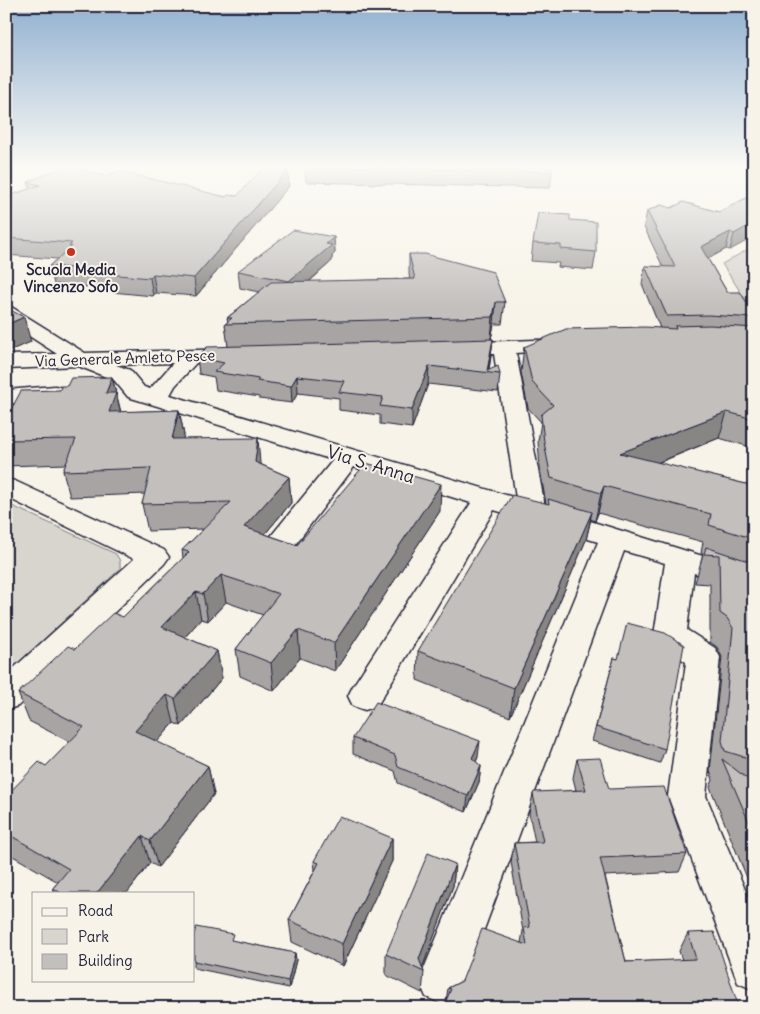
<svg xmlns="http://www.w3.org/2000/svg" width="760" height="1014" viewBox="0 0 760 1014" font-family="Delius,sans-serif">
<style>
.green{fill:#d8d5cf;stroke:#7d7c85}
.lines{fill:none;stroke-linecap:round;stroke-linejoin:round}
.minor-casing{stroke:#22223b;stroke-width:3}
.minor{fill:#f7f3e8;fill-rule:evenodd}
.wall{fill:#a7a4a3;stroke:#22223b}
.shaded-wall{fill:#888684;stroke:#22223b}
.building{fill:#c2bfbd;stroke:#22223b}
.poi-dot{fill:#c8321e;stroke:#f7f3e8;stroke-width:2}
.labels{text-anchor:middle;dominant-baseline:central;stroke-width:4;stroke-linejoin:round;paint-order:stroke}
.far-poi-label{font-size:15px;font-weight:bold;fill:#22223b;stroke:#f7f3e8}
.far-street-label{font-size:15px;fill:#22223b;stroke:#f7f3e8}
.street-label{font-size:18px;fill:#22223b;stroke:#f7f3e8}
</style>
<rect width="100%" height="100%" fill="#f7f3e8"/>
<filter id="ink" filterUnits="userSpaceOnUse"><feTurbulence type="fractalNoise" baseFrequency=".02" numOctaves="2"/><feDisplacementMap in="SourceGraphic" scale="10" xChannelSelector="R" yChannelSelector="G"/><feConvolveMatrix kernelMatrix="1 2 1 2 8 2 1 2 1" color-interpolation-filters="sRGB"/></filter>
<g filter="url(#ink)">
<g class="green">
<path d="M 754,246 L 754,312 L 722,264 Z"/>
<path d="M 6,503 L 116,554 L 120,561 L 120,569 L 6,674 Z"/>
</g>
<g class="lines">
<g class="minor-casing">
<g id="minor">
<path d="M 6,306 L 13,308 L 85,353 L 235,349 L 243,350 L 246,355 L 243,360 L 196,363 L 175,386 L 170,395 L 516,498 L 494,354 L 455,355 L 447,354 L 444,349 L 447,344 L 455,343 L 562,339 L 569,341 L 573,345 L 569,349 L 516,353 L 545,507 L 754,572 L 754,594 L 694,573 L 687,630 L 715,648 L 720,657 L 706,796 L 754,911 L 754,990 L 738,983 L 668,796 L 686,662 L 659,644 L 654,635 L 665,563 L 624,551 L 465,981 L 458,997 L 442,1004 L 426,997 L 419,981 L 598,542 L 494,510 L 377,706 L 365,710 L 353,706 L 348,696 L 353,686 L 471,503 L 354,467 L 291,550 L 281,553 L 271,550 L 267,543 L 271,536 L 333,460 L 128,397 L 114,380 L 78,366 L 6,369 L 6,355 L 57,354 L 6,321 ZM 173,363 L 150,389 L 144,387 L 130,370 L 116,365 Z"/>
<path d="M 55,386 L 63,388 L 67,393 L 63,398 L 6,404 L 6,390 Z"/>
<path d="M 6,479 L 15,481 L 164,550 L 169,557 L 164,564 L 18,706 L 6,710 L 6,675 L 134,559 L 6,497 Z"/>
</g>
</g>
<use href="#minor" class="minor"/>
</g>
<g class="wall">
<path d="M 305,167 L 551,167 L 552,172 L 550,188 L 306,182 Z"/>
<path d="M 106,176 L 226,197 L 237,196 L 289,186 L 196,296 L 156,293 L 153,296 L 112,292 L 111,289 L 54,284 L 49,266 L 57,259 L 6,255 L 6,197 L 30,189 L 28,182 Z"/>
<path d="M 754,194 L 730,250 L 726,249 L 708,259 L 727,292 L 754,314 L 754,448 L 719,438 L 658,463 L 754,486 L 754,895 L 710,787 L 713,780 L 710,771 L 722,657 L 717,647 L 710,642 L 710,584 L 695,583 L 697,576 L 703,554 L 701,553 L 703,542 L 598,513 L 595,521 L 591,519 L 586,540 L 510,717 L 417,680 L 418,651 L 546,504 L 540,469 L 538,441 L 541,422 L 528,408 L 521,372 L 524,347 L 660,328 L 642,284 L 645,266 L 663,267 L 644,227 L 647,211 L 671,208 L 719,212 Z"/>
<path d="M 570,220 L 596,252 L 593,270 L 558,267 L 559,263 L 531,261 L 533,243 Z"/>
<path d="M 334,237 L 335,253 L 332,256 L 332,261 L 309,282 L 410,279 L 409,275 L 409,254 L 505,302 L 502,324 L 494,324 L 491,339 L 493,339 L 491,356 L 489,370 L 500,374 L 498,392 L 428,384 L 412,428 L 380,424 L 380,415 L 339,410 L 339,398 L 298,393 L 292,403 L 259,399 L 259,397 L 216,390 L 214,377 L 199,374 L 197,357 L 228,347 L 225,324 L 228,322 L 227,318 L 259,292 L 240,288 L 238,271 Z"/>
<path d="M 112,377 L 121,412 L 179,410 L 184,435 L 183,439 L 260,464 L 289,477 L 291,503 L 265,534 L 297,545 L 440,511 L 335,671 L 300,658 L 274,691 L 240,676 L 236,649 L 263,615 L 226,602 L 208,621 L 201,619 L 185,637 L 217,651 L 222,678 L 181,726 L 174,723 L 157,742 L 208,766 L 214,794 L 158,867 L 150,863 L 127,893 L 55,893 L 53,888 L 58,882 L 6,852 L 6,796 L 46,766 L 70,742 L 29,721 L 18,693 L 75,649 L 123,617 L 183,558 L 182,550 L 203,529 L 148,531 L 142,504 L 145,494 L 70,497 L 63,471 L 66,464 L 6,466 L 6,419 L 67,386 Z"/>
<path d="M 614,658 L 618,659 L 665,749 L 660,763 L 592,741 Z"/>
<path d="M 353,738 L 478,757 L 476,762 L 481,766 L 479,782 L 466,812 L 398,783 L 395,771 L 353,754 Z"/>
<path d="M 577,759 L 609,789 L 687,854 L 679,872 L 605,876 L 626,962 L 682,960 L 679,951 L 688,933 L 739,1008 L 445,1008 L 448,988 L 462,981 L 521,943 L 523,931 L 511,862 L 514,843 L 535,842 L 529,813 L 533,794 L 576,790 L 573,778 Z"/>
<path d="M 392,838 L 392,861 L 343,966 L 292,942 L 289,920 L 315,870 L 314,861 Z"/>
<path d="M 455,864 L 453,886 L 422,968 L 424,972 L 422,993 L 386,975 L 386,954 Z"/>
<path d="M 194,935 L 234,941 L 295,953 L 296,960 L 289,988 L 194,968 Z"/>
</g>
<g class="shaded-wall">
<path d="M 288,170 L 289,186 L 196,296 L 194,278 Z"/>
<path d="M 754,223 L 754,237 L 730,250 L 734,234 Z"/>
<path d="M 730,232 L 726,249 L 697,264 L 701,247 Z"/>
<path d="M 334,237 L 335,253 L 332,256 L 332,261 L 290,298 L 289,281 L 326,244 Z"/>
<path d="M 153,274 L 156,293 L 153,296 L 150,278 Z"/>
<path d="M 496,302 L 494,324 L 491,339 L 493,317 Z"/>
<path d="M 24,317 L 31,342 L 6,352 L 6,325 Z"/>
<path d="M 493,339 L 491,356 L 488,373 L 487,373 Z"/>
<path d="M 429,366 L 428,384 L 412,428 L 412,410 Z"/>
<path d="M 297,376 L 298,393 L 292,403 L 291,386 Z"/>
<path d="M 112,377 L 116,394 L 116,393 L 122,418 L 109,412 L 106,393 Z"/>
<path d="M 179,410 L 184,435 L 177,465 L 172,439 Z"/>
<path d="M 727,412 L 719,438 L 614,480 L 620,453 Z"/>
<path d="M 258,438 L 260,463 L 258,488 L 255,462 Z"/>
<path d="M 289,477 L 291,503 L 248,554 L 244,527 Z"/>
<path d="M 441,484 L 440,511 L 335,671 L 334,643 Z"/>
<path d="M 604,486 L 598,513 L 595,521 L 601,493 Z"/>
<path d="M 592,512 L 586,540 L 510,717 L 514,688 Z"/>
<path d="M 221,575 L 226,602 L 208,621 L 203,594 Z"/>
<path d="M 196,592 L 201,619 L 169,655 L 162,627 Z"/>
<path d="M 298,630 L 300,658 L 274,691 L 271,663 Z"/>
<path d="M 217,651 L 222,678 L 181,726 L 175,699 Z"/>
<path d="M 167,695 L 174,723 L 143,758 L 135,731 Z"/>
<path d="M 480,741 L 478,757 L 470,774 L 472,758 Z"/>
<path d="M 208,766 L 214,794 L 158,867 L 150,841 Z"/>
<path d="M 481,766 L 479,782 L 466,812 L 468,796 Z"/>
<path d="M 142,836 L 150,863 L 127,893 L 97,893 Z"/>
<path d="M 392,838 L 392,861 L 343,966 L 342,944 Z"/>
<path d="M 455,864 L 453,886 L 421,971 L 419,959 Z"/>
<path d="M 295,953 L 296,960 L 289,988 L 288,981 Z"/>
</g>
<g class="building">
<path d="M 62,167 L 72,167 L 106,176 L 119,171 L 226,197 L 228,195 L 237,196 L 264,167 L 284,167 L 288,170 L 194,278 L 153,274 L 150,278 L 108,274 L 111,271 L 49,266 L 72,246 L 69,246 L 72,243 L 6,238 L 6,197 L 40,185 L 28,182 Z"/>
<path d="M 345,167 L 551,167 L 552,172 Z"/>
<path d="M 754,194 L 754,223 L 734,234 L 730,232 L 701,247 L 727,292 L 740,292 L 754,314 L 754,318 L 709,315 L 667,316 L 645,266 L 675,267 L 647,211 L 661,205 L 671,208 L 683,202 L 719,212 Z"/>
<path d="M 538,213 L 570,215 L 570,220 L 596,222 L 596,252 L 561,249 L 561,245 L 533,243 Z"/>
<path d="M 293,230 L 334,237 L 326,244 L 332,245 L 289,281 L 238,271 Z"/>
<path d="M 409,254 L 425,254 L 493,272 L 505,302 L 496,302 L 493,317 L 225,324 L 232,318 L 227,318 L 271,282 L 415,279 Z"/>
<path d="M 6,308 L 24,317 L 6,325 Z"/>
<path d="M 710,325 L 754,328 L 754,419 L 727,412 L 620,453 L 754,486 L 754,539 L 709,525 L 711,514 L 604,486 L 601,493 L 551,478 L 544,442 L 541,415 L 553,405 L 532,382 L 524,347 L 566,329 L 645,327 L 676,329 L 675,326 Z"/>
<path d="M 493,339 L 487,371 L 498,366 L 500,374 L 429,366 L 412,410 L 380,406 L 383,397 L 339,392 L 344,381 L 297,376 L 291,386 L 257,381 L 259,379 L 214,372 L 224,363 L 197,357 L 207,347 Z"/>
<path d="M 112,377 L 106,393 L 116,393 L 109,412 L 179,410 L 172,439 L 258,438 L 255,462 L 289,477 L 244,527 L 297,545 L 366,463 L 441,484 L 334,643 L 298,630 L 271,663 L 236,649 L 279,594 L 221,575 L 203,594 L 196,592 L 162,627 L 217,651 L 175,699 L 167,695 L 135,731 L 208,766 L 150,841 L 142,836 L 97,893 L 61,893 L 53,888 L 69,869 L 6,833 L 6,796 L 39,762 L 46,766 L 84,727 L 18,693 L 68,646 L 75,649 L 113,613 L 123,617 L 189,552 L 182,550 L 231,502 L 142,504 L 151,468 L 63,471 L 76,439 L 6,440 L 6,419 L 21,391 L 60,390 L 61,386 L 67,386 L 71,378 Z"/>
<path d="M 512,495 L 549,504 L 548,499 L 592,512 L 514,688 L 418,651 Z"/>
<path d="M 706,547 L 754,563 L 754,760 L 725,751 L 722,741 L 733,628 L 727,618 L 720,613 L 719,555 L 704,554 Z"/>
<path d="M 627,623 L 665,633 L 684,645 L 665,749 L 596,727 L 614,658 L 618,659 Z"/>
<path d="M 376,702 L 480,741 L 472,758 L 481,766 L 468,796 L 398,767 L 395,755 L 353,738 Z"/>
<path d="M 600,758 L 609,789 L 664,787 L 687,854 L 600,858 L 626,962 L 696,959 L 688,933 L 714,932 L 739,1008 L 446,1008 L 445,1003 L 451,989 L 448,988 L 462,981 L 482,929 L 527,945 L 524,928 L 530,927 L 514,843 L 543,842 L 533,794 L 534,792 L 586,790 L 577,759 Z"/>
<path d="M 722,759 L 754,784 L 754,834 Z"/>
<path d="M 339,816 L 392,838 L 342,944 L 289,920 L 319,863 L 314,861 Z"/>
<path d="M 428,853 L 455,864 L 419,959 L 424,972 L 386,954 Z"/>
<path d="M 196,927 L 233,934 L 231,940 L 295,953 L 288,981 L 194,961 L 194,935 Z"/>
</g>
</g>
<linearGradient id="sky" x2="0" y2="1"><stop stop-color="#91b0d0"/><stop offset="0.54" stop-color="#fbfaf5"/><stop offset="1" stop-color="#fbfaf5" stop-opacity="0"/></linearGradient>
<rect width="760" height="309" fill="url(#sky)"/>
<circle class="poi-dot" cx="71" cy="252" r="5"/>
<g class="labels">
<g class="far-poi-label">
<text x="71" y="269">Scuola Media<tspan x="71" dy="17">Vincenzo Sofo</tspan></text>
</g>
<g class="far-street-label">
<text transform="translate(125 358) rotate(-2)">Via Generale Amleto Pesce</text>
</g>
<g class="street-label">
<text transform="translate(371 464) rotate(17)">Via S. Anna</text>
</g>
</g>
<rect width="760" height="1014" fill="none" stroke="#f7f3e8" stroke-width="25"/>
<rect x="12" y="12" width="735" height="989" fill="none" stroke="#22223b" stroke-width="2" filter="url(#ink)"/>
<rect x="32" y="892" width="162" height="90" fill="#f7f3e8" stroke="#a29fa3"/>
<rect x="42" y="908" width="25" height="8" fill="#f7f3e8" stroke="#a29fa3"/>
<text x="78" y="916" font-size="15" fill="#22223b">Road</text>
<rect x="42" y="929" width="25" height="15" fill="#d8d5cf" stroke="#a29fa3"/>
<text x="78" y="942" font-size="15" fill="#22223b">Park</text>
<rect x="42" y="954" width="25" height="15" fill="#c2bfbd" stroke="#a29fa3"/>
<text x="78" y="966" font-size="15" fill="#22223b">Building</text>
</svg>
